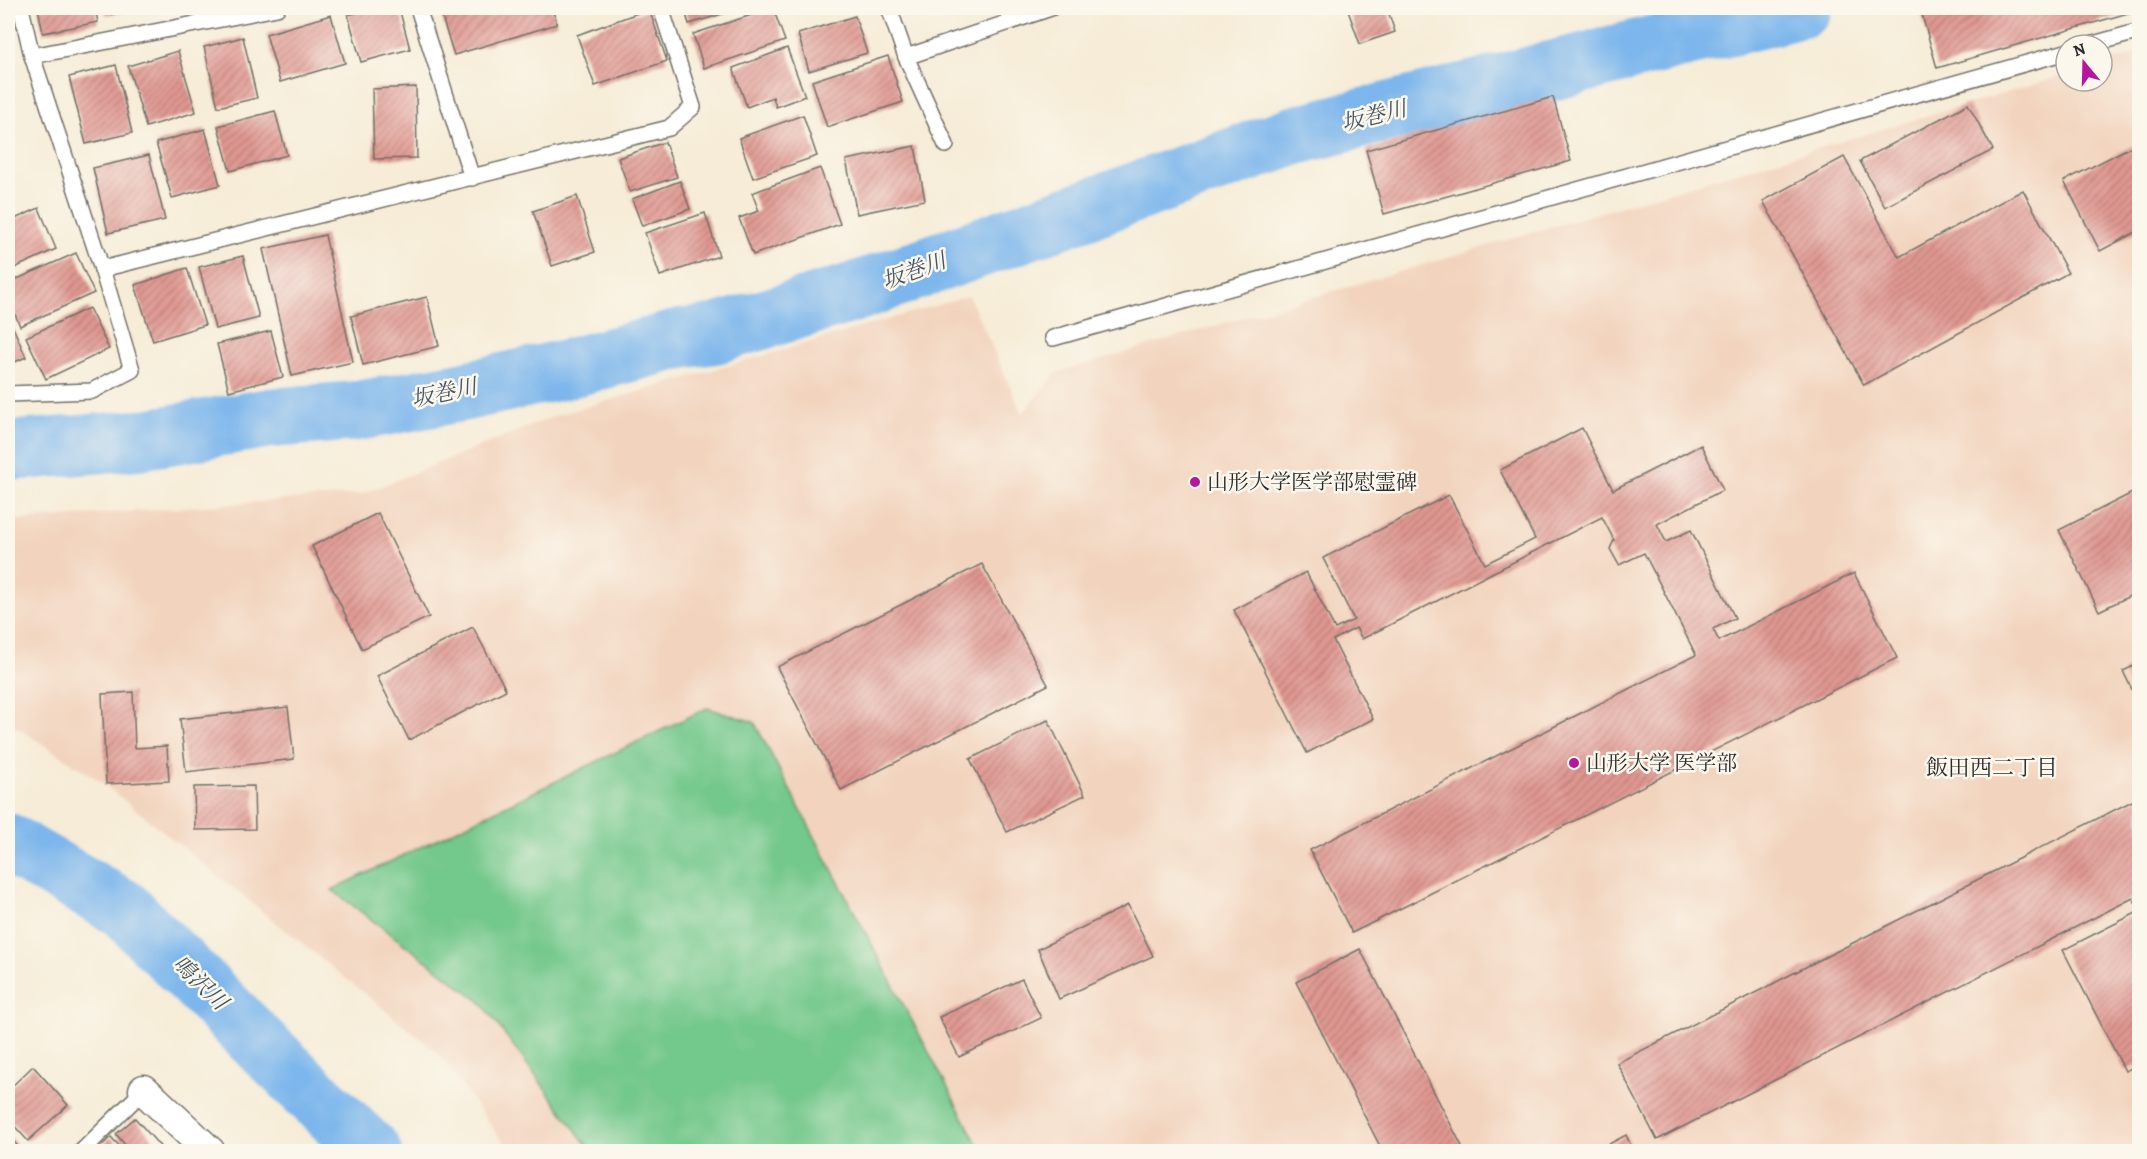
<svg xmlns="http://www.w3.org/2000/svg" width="2147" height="1159" viewBox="0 0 2147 1159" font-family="Alegreya,'Noto Serif JP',serif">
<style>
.built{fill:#f2d4be}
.green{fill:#73c88b;stroke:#4f7a5b;stroke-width:1.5}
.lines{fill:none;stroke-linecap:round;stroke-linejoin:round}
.river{stroke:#7bb6ec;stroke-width:60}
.building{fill:url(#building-hatch)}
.lane-casing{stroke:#726f67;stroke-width:18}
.street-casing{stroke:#726f67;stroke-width:33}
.lane{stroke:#fff;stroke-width:15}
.street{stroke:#fff;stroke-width:30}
.poi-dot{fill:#b5179e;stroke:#fbf7ec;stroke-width:2}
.labels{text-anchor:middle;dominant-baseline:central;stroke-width:5;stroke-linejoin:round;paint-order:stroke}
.poi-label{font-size:21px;fill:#2b2b2b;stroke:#fbf7ec;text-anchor:start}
.water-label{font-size:22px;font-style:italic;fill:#435565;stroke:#fbf7ec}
.neighbourhood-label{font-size:22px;fill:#2b2b2b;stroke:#fbf7ec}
</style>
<defs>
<pattern id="building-hatch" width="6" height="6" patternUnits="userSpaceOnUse" patternTransform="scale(1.5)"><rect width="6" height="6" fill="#e09791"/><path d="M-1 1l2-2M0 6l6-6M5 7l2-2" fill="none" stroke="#b67b77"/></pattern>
</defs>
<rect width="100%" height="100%" fill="#fbf7ec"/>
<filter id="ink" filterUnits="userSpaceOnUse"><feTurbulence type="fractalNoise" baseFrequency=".0167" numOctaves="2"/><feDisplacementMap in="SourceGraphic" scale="12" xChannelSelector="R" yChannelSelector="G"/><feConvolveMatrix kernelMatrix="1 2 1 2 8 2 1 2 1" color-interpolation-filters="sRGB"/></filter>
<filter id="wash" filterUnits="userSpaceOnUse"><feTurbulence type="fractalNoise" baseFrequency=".008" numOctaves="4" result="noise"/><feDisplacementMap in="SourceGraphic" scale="24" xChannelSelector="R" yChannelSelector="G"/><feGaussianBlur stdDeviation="1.35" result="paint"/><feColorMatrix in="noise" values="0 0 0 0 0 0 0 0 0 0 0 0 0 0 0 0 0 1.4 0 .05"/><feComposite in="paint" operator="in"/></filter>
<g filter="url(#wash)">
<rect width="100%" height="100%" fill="#f6ecd7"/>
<path class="built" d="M 2139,53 L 2139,1151 L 510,1151 L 437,1052 L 99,780 L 8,722 L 8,521 L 362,494 L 555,416 L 969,296 L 1022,414 L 1056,373 L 2066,75 L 2066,81 L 2102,81 L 2102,64 Z"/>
<path class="green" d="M 707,708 L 754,722 L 981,1151 L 591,1151 L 481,1002 L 332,890 Z"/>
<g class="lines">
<g class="river">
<path d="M 8,451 L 139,440 L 270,418 L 357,411 L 461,392 L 566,369 L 680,339 L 715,334 L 852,293 L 1296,135 L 1802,8"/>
<path d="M 8,843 L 124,909 L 262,1046 L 372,1152"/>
</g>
</g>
<g id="blocks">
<g class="building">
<path d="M 38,8 L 95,8 L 98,22 L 43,33 Z"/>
<path d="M 105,8 L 144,8 L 144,9 L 106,15 Z"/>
<path d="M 376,8 L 399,8 L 410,49 L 361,62 L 348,15 Z"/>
<path d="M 439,8 L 552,8 L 557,24 L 454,55 Z"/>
<path d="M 684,8 L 742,8 L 689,24 Z"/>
<path d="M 773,8 L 785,41 L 704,68 L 693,34 Z"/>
<path d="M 785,8 L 802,8 L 786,12 Z"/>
<path d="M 1347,8 L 1387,8 L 1395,32 L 1360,44 Z"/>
<path d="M 1920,8 L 2134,8 L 2135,11 L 1937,68 Z"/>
<path d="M 649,9 L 667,61 L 595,86 L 577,35 Z"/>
<path d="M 331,15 L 345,63 L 280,82 L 266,34 Z"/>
<path d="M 855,16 L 867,53 L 809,71 L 798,34 Z"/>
<path d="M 243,37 L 257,98 L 218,107 L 204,47 Z"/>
<path d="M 787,48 L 805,96 L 776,107 L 773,97 L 747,107 L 733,68 Z"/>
<path d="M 178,51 L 196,112 L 146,127 L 128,66 Z"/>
<path d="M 888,56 L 903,102 L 827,127 L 812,81 Z"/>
<path d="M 116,65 L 132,133 L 86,144 L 69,77 Z"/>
<path d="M 416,87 L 417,158 L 374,159 L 372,89 Z"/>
<path d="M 1553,97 L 1571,161 L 1384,214 L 1366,150 Z"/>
<path d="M 1968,104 L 1993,150 L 1885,207 L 1860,161 Z"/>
<path d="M 275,111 L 287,155 L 230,171 L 218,126 Z"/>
<path d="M 803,115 L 817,156 L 753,178 L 739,138 Z"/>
<path d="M 205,129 L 220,185 L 172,198 L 156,143 Z"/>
<path d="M 665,142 L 677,177 L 630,192 L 618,158 Z"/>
<path d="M 2140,142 L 2140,230 L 2100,251 L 2064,181 Z"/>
<path d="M 915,146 L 925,200 L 857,214 L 846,160 Z"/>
<path d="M 149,155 L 165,220 L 108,233 L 93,168 Z"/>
<path d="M 1844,157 L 1899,257 L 2023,190 L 2068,273 L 1864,385 L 1763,201 Z"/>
<path d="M 820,168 L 840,224 L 753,255 L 739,218 L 759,211 L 752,193 Z"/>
<path d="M 680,181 L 690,209 L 642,226 L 632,199 Z"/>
<path d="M 577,196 L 595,252 L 552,266 L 533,211 Z"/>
<path d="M 39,208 L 56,249 L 8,271 L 8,222 Z"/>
<path d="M 705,213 L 719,256 L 660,276 L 645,233 Z"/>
<path d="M 325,235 L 353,362 L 292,376 L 263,249 Z"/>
<path d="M 76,253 L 94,293 L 20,326 L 8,298 L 8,283 Z"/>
<path d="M 243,256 L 259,318 L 215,329 L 199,267 Z"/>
<path d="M 187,268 L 205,325 L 153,341 L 135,285 Z"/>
<path d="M 427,297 L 439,346 L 363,365 L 351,316 Z"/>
<path d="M 89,308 L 109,349 L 46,379 L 26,337 Z"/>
<path d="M 8,316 L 26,357 L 8,365 Z"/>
<path d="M 271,331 L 283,377 L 229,391 L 217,344 Z"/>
<path d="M 1582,428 L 1613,490 L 1701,445 L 1723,490 L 1657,524 L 1666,542 L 1691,530 L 1735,618 L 1713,629 L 1719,641 L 1854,573 L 1897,658 L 1352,933 L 1310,850 L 1696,655 L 1644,553 L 1619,565 L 1610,549 L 1614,540 L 1602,517 L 1362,639 L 1356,628 L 1333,640 L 1373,719 L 1307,753 L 1234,610 L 1306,572 L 1335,629 L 1354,620 L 1323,558 L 1449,495 L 1485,564 L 1535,539 L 1500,470 Z"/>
<path d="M 2140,489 L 2140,591 L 2099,611 L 2059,530 Z"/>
<path d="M 378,513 L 429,617 L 362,649 L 312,546 Z"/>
<path d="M 982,564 L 1048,685 L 841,790 L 777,667 Z"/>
<path d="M 473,627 L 506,690 L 409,740 L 377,676 Z"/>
<path d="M 2140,663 L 2140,706 L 2123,671 Z"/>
<path d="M 133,692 L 135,748 L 167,746 L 169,781 L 106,784 L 102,694 Z"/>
<path d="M 288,707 L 294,759 L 186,772 L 180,719 Z"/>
<path d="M 1048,720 L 1085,795 L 1007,832 L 970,759 Z"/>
<path d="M 254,786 L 255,829 L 195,830 L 194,787 Z"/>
<path d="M 2140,797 L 2140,911 L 2133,898 L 1657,1140 L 1617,1063 Z"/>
<path d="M 1128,905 L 1153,956 L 1059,999 L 1038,949 Z"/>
<path d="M 2140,911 L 2140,1064 L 2125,1071 L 2063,950 Z"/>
<path d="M 1360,949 L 1465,1152 L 1383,1152 L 1296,982 Z"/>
<path d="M 1022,979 L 1041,1018 L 959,1057 L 939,1017 Z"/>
<path d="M 33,1066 L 68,1105 L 28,1141 L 8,1119 L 8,1090 Z"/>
<path d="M 135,1118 L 165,1152 L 131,1152 L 116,1134 Z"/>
<path d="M 8,1135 L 23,1152 L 8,1152 Z"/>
<path d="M 1626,1135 L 1634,1152 L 1594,1152 Z"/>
<path d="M 111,1137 L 125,1152 L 95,1152 Z"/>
</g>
</g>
</g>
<g filter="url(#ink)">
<use href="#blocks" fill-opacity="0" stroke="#726f67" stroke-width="1.5"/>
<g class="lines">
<g class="lane-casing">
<g id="lane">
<path d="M 418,8 L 472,178"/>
<path d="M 889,8 L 906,57 L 946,145"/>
<path d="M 2090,45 L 2140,31"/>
<path d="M 32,56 L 277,8"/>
<path d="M 906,57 L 1051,8"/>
<path d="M 102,269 L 669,128 L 693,107 L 661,8"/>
<path d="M 1053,338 L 2066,52"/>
<path d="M 8,394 L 92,391 L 132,370 L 102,269 L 32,56 L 21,8"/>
<path d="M 81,1152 L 144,1090"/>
</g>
</g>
<g class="street-casing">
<path id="street" d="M 144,1090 L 210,1152"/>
</g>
<use href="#lane" class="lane"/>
<use href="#street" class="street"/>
</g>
</g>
<g class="poi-dot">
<circle cx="1195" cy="482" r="6"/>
<circle cx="1574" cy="763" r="6"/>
</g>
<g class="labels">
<g class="poi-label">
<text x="1207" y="482">山形大学医学部慰霊碑</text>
<text x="1586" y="763">山形大学 医学部</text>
</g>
<g class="water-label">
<text transform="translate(1374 116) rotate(-14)">坂巻川</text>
<text transform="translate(914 271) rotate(-20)">坂巻川</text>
<text transform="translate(444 393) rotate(-12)">坂巻川</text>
<text transform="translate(200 983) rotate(44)">鳴沢川</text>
</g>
<g class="neighbourhood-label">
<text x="1992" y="768">飯田西二丁目</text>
</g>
</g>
<rect width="2147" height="1159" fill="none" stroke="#fbf7ec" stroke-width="30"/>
<g transform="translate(2084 63) rotate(341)"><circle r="28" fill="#fbf7ec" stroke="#a8a59f" stroke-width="1.5"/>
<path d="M0-4.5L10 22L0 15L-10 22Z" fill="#b5179e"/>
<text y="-9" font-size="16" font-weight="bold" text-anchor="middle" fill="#2b2b2b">N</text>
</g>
</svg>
